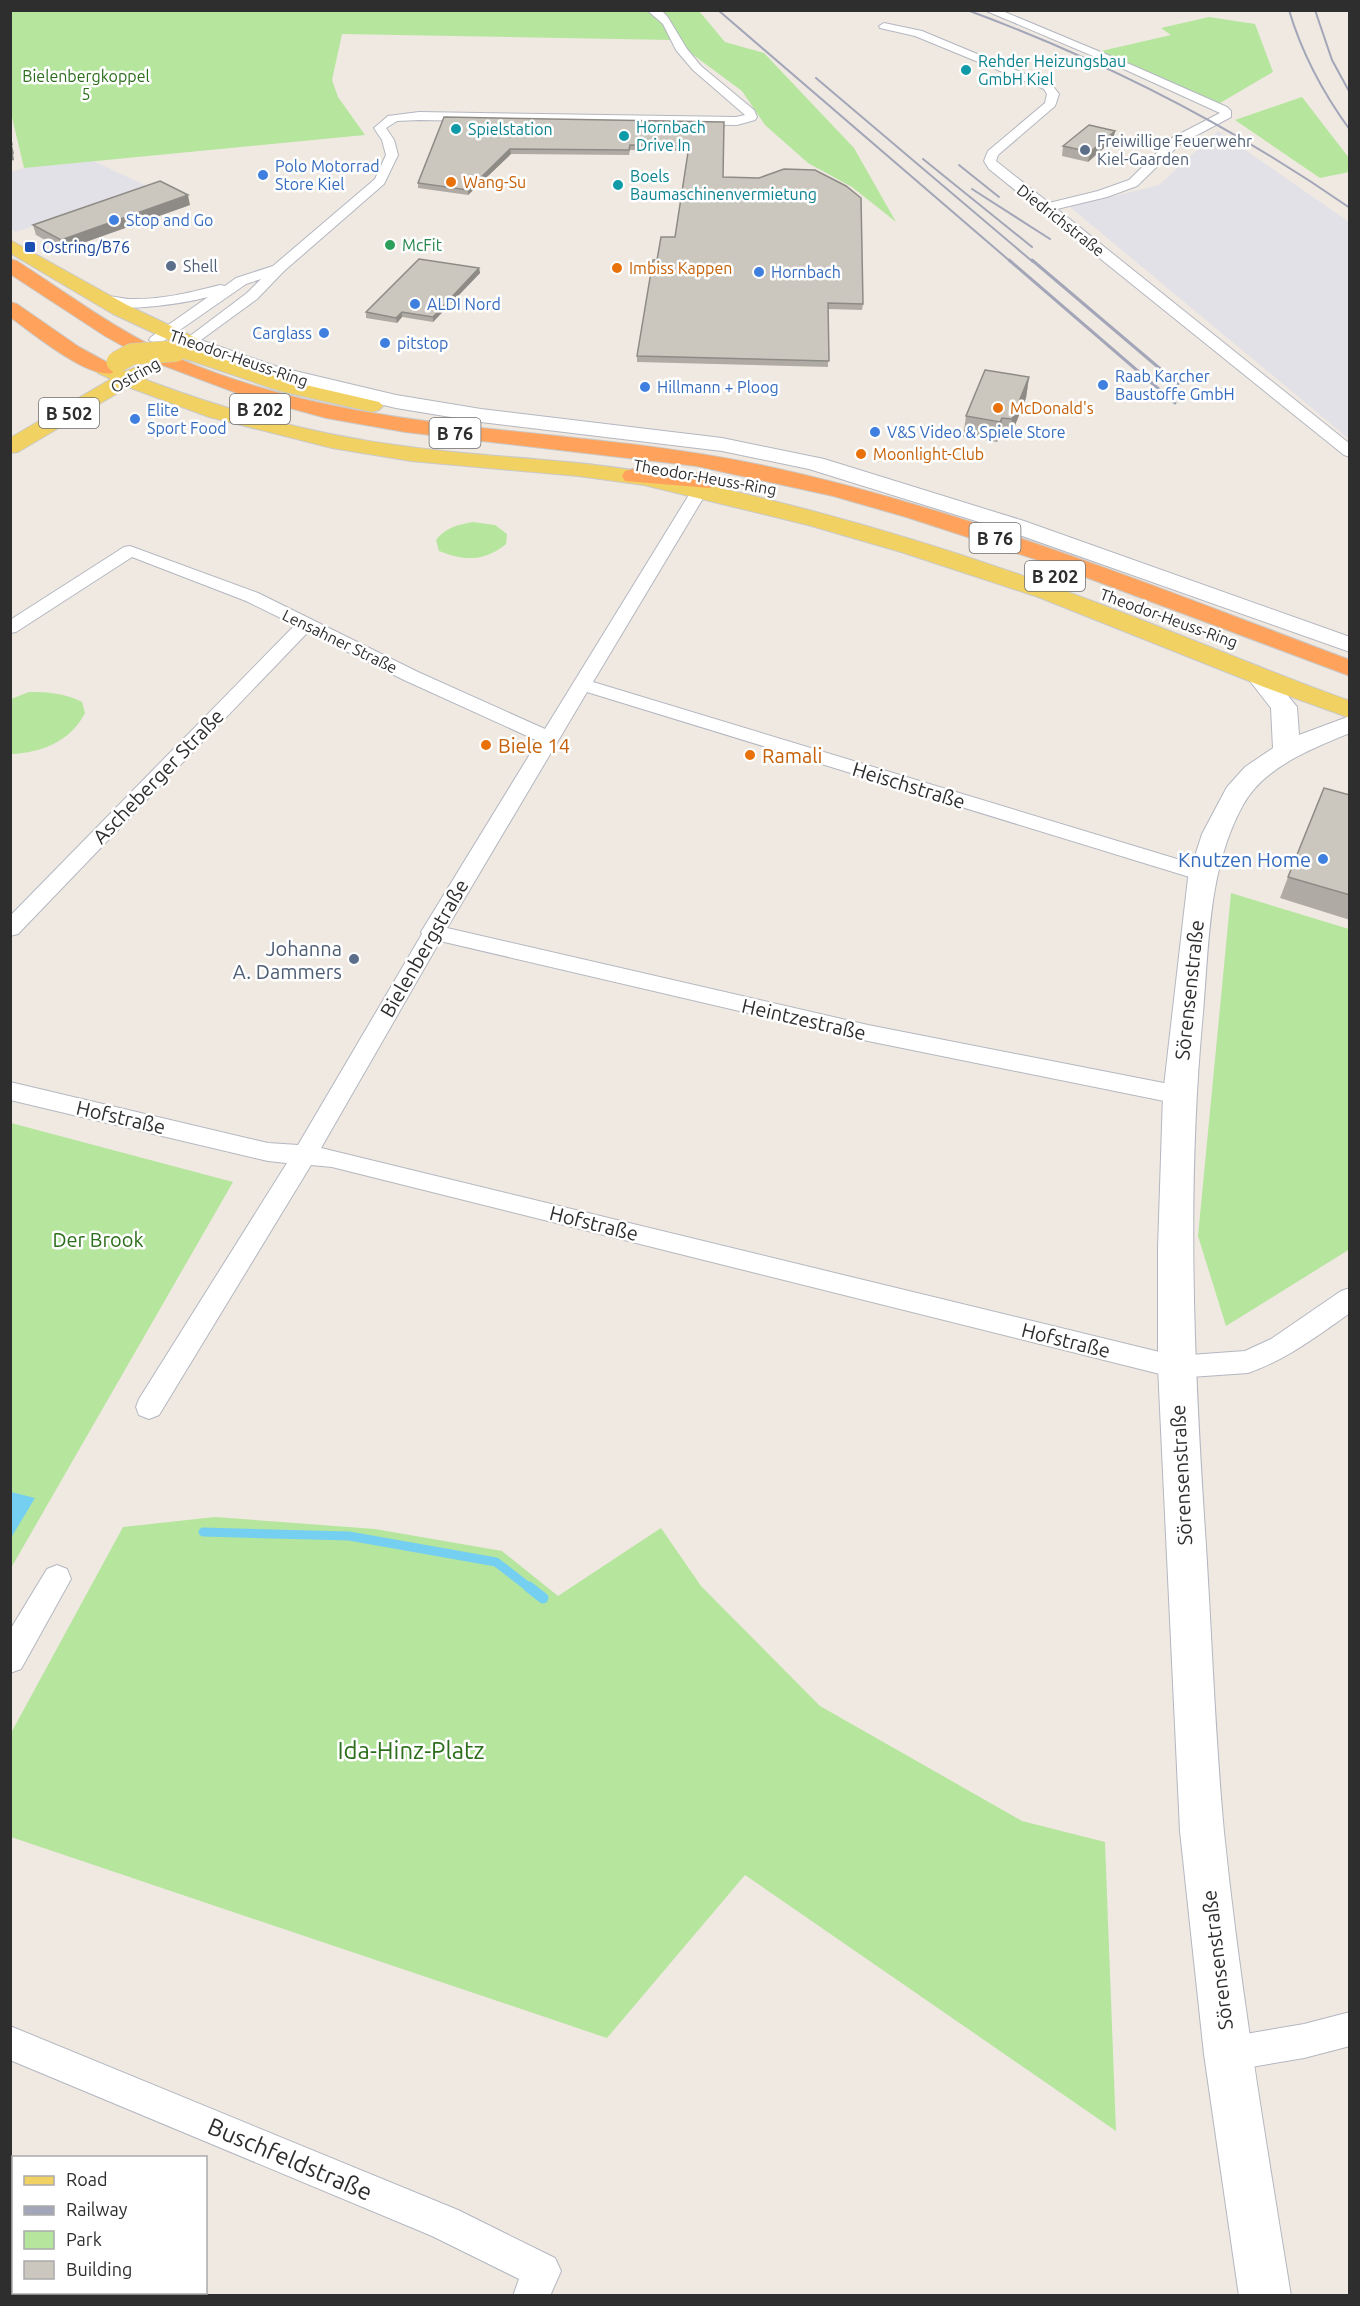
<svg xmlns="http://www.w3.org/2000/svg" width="1360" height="2306" viewBox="0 0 1360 2306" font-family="Ubuntu,sans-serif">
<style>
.industrial{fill:#e3e1e8}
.green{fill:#b6e59e}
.water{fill:#75cff0}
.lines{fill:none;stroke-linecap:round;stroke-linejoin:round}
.stream-far1{stroke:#75cff0;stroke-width:9}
.stream{stroke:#75cff0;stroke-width:11}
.street-casing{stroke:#b4b7c1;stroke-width:2}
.secondary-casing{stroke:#b4b7c1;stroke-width:2}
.primary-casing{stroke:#c9c9c9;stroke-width:2}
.highway-casing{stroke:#c9c9c9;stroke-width:2}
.street{fill:#fff;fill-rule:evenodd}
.secondary{fill:#fff;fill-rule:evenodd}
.primary{fill:#f2d163;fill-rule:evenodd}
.highway{fill:#ffa35c;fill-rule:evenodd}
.rail-far1{stroke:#a3a6b8;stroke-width:2}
.rail{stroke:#a3a6b8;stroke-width:3}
.primary-bridge-casing{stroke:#c9c9c9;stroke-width:22;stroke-linecap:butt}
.primary-bridge{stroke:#f2d163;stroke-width:21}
.wall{fill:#afaba4}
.shaded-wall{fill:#8e8b86}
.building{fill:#cbc7bf;stroke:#8e8b86;stroke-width:1.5}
.culture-dot{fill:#0f9aa8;stroke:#fff;stroke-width:2}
.service-dot{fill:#5c6f8a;stroke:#fff;stroke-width:2}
.shop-dot{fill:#3f7fe0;stroke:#fff;stroke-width:2}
.food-dot{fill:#e8710a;stroke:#fff;stroke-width:2}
.leisure-dot{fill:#2e9e5b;stroke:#fff;stroke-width:2}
.transit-dot{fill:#1a4fb4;stroke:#fff;stroke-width:2}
.labels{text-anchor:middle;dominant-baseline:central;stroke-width:5;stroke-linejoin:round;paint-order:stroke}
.far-culture-label{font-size:16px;fill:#0d838f;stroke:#fff;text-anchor:start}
.far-park-label{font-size:16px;fill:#2c6e1b;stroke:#fff}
.far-service-label{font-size:16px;fill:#4e5e75;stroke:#fff;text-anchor:start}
.far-shop-label{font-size:16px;fill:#366cbe;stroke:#fff;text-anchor:start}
.far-food-label{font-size:16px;fill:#c56008;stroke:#fff;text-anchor:start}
.far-street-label{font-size:16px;fill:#2e2e2e;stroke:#fff}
.far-leisure-label{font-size:16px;fill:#27864d;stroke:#fff;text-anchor:start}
.far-transit-label{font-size:16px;fill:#164399;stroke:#fff;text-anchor:start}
.shield{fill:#fff;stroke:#6d6d6d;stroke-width:1.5}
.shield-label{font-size:18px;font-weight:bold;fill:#2e2e2e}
.food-label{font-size:20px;fill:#c56008;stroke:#fff;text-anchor:start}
.street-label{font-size:20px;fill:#2e2e2e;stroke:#fff}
.shop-label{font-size:20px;fill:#366cbe;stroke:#fff;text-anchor:end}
.service-label{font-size:20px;fill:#4e5e75;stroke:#fff;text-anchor:end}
.park-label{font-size:20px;fill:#2c6e1b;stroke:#fff}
.near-park-label{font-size:24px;fill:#2c6e1b;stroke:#fff}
.near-street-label{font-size:24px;fill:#2e2e2e;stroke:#fff}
</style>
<rect width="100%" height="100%" fill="#efe9e1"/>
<g class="industrial">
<path d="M 1218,131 L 1349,222 L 1349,439 L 1070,207 L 1159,185 Z"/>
<path d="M 91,160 L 149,187 L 16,232 L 11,229 L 10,172 L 24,168 Z"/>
</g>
<g class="green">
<path d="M 10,11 L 699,11 L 725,42 L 764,53 L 854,148 L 896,222 L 852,187 L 808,163 L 765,125 L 742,91 L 673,40 L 342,34 L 332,80 L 338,97 L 365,135 L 24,168 L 11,113 Z"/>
<path d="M 1209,17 L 1255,24 L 1273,72 L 1220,103 L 1097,52 L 1171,35 L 1161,28 Z"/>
<path d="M 1302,97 L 1349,158 L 1349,172 L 1320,178 L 1235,120 Z"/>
<path d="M 473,522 L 495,525 L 507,534 L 506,544 C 484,562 465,561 439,551 L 436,540 C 446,527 458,525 473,522 Z"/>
<path d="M 29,692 C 48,692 65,693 82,702 L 85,713 C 71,741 41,753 11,754 L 11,699 Z"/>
<path d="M 1231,893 L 1349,929 L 1350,1249 L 1226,1326 L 1198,1236 Z"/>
<path d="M 11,1123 L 233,1182 L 11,1568 Z"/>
<path d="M 215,1517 L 375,1529 L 502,1551 L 558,1596 L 661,1528 L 701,1586 L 820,1706 L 1022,1821 L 1105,1842 L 1116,2131 L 745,1875 L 607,2038 L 11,1837 L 11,1733 L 123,1527 Z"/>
</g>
<path class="water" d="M 11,1492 L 35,1498 L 11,1538 L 10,1492 Z"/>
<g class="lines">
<path class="stream-far1" d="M 203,1532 L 349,1536 L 496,1562 L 531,1589"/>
<path class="stream" d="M 529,1587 L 543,1598"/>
<g class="street-casing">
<g id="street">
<path d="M 647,10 L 661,10 L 667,16 L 687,49 L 701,66 L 754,110 L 757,117 L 755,120 L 737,125 L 419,120 L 397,121 L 386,128 L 394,140 L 398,155 L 384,184 L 284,271 L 257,299 L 194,345 L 189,346 L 182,342 L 247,293 L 261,279 L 246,284 L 161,343 L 156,344 L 149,340 L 151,337 L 208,297 C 186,303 109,316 93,300 C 100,292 118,298 128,299 C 161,300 189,293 220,285 L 225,286 L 236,278 L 273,266 L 375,179 L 386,155 L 382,140 L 374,128 L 388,116 L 419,112 L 736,117 L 745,115 L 693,70 L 676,50 L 663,24 Z"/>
<path d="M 984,10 L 1000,10 L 1134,66 L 1227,107 L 1231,111 L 1231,117 L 1180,144 L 1137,186 L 1107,197 L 1057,209 L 1350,444 L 1350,457 L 1344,455 L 989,169 L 984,161 L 988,151 L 1045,103 L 1047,94 L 1044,89 L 915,36 L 880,28 L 879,26 L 884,23 L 922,31 L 1052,85 L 1059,94 L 1055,106 L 998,155 L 996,161 L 1049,203 L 1098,191 L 1129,180 L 1172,138 L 1220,113 L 1126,70 Z"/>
<path d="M 700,485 L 708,490 L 593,682 L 1210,869 L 1213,874 L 1210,879 L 1203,881 L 1196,879 L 587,692 L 447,928 L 868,1025 L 1179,1086 L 1187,1089 L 1191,1095 L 1187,1101 L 1179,1104 L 868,1041 L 440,941 L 321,1148 L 1176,1356 L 1245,1351 L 1271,1339 L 1341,1291 L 1350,1288 L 1350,1313 C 1317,1336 1286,1360 1248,1373 L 1176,1378 L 332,1167 L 311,1165 L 159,1415 L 149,1419 L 139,1415 L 136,1407 L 139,1399 L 287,1163 L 268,1161 L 10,1100 L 10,1082 L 268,1143 L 298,1145 L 422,934 L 421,932 L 538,741 L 404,680 L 308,632 L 18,934 L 10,936 L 10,916 L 295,625 L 246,601 L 132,557 L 16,632 L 10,633 L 10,620 L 124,547 L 130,546 L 258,593 L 418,672 L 545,729 L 692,490 Z"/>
<path d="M 57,1565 L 67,1569 L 71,1579 L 21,1669 L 10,1673 L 10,1630 L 47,1569 Z"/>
<path d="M 1350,2012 L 1350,2046 L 1304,2058 L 1228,2071 L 1216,2066 L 1211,2054 L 1216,2042 L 1228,2037 L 1304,2024 Z"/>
<path d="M 10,2026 L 458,2210 L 555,2258 L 561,2271 L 550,2296 L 513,2296 L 519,2279 L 432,2236 L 10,2060 Z"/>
</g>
</g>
<g class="secondary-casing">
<g id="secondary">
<path d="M 189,336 L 278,367 L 396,395 L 481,409 L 722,438 L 824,459 L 1024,521 L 1350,637 L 1350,652 L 1008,531 L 809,469 L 722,451 L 481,422 L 396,408 L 263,376 L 182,346 L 179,342 L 182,338 Z"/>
<path d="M 1259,668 L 1268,671 L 1297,707 L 1299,735 L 1350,716 L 1350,733 C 1311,749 1264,767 1243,805 C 1208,868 1209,944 1203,1013 C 1186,1192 1194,1367 1206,1546 C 1212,1641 1215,1737 1224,1832 C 1240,1988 1266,2142 1291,2296 L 1239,2296 L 1204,2054 L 1180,1831 L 1158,1367 L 1158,1249 L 1163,1095 L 1188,878 L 1202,834 L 1227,787 L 1245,767 L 1273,748 L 1271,708 L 1246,676 L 1250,671 Z"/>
</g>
</g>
<g class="primary-casing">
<g id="primary">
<path d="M 10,240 L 127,305 L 196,338 L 199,342 L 196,346 L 189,348 L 293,382 L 379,402 L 383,406 L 379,410 L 372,412 L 280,391 L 192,361 L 169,355 L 166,351 L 169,347 L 176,345 L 184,347 L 113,314 L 10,253 Z"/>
<path d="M 105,363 L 126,371 L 137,367 L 144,369 L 147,373 L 143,378 L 149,381 C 234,413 320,436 410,447 C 499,459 589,459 677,478 C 818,509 958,550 1092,601 C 1179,633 1263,670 1350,701 L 1350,718 L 1264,687 L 1038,597 L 901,552 L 808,525 L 644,485 L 578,476 L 411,461 L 332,448 L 209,417 L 128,387 L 18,452 L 10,453 L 10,438 L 111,379 L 98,373 L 95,369 L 98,365 Z"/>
</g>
</g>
<g class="highway-casing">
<g id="highway">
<path d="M 10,259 L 17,261 C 70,295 121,334 180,359 C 365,438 567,424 761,465 C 963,508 1156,587 1350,660 L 1350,676 L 1053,565 L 906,517 L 833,496 L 696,466 L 405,432 L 326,418 L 242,395 L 146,359 L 105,336 L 10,274 Z"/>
<path d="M 10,302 L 17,304 L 79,347 L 112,365 L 115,369 L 112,373 C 88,379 31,332 10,317 Z"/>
<path d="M 633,469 L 709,474 L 717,476 L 720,481 L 717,486 L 709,488 L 625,481 L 622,476 L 625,471 Z"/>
</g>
</g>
<use href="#street" class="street"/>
<use href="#secondary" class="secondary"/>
<use href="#primary" class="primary"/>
<use href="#highway" class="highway"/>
<g class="rail-far1">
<path d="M 718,10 L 1011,262"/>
<path d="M 967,10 C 1105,61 1229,124 1350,208"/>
<path d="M 1289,10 C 1302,54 1323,93 1350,130"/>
<path d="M 1315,10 L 1332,60 L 1350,93"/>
<path d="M 816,78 L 1033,262"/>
<path d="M 923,159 L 1032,247"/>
<path d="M 959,165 L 999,197"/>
<path d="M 972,189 L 1050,239"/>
</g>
<g class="rail">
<path d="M 1009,260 L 1175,403"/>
<path d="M 1032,260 L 1178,384"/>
</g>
<g class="primary-bridge-casing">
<path id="primary-bridge" d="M 117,362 L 132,354 L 176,351"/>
</g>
<use href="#primary-bridge" class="primary-bridge"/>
</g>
<g class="wall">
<path d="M 444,117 L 724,122 L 723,177 L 863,304 L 862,310 L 828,309 L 828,367 L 637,362 L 637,356 L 657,260 L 675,237 L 688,151 L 630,150 L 629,155 L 511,154 L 468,195 L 418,188 L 418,183 Z"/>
<path d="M 1115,131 L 1113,140 L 1088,162 L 1062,156 L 1063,146 Z"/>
<path d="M 190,205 L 63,250 L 36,235 L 33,225 Z"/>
<path d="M 479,268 L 480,273 L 433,322 L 402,317 L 397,323 L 366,318 L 366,312 Z"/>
<path d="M 1029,377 L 1026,398 L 1009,440 L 999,438 L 997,442 L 963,437 L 966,416 Z"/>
<path d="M 1350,795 L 1350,920 L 1280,898 L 1288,877 Z"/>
</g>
<g class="shaded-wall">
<path d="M 1115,131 L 1113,140 L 1088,162 L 1090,152 Z"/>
<path d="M 10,134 L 13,145 L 12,145 L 14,154 L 13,154 L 14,160 L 10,161 Z"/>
<path d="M 510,149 L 511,154 L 468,195 L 468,190 Z"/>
<path d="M 188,195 L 190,205 L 63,250 L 61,240 Z"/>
<path d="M 479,268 L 480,273 L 433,322 L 433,317 Z"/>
<path d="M 402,312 L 402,317 L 397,323 L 396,318 Z"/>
<path d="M 1029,377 L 1026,398 L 1009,440 L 1012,419 Z"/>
<path d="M 1002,418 L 999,438 L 997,442 L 1000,422 Z"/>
</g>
<g class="building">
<path d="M 444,117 L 724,122 L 723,177 L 759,178 L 784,169 L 815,170 L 846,186 L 861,198 L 863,304 L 828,303 L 829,361 L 637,356 L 653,260 L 657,260 L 661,237 L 675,237 L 689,146 L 630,145 L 629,150 L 510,149 L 468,190 L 418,183 Z"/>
<path d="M 1089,125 L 1115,131 L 1090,152 L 1063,146 Z"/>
<path d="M 160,181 L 188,195 L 61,240 L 33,225 Z"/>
<path d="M 419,259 L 479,268 L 433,317 L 402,312 L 396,318 L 366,312 Z"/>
<path d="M 985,370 L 1029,377 L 1012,419 L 1002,418 L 1000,422 L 966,416 Z"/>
<path d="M 1324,788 L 1350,795 L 1350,895 L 1288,877 Z"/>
</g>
<g class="culture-dot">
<circle cx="966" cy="70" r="6"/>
<circle cx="456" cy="129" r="6"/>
<circle cx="624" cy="136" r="6"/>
<circle cx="618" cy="185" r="6"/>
</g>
<g class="service-dot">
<circle cx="1085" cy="150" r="6"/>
<circle cx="171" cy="266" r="6"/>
<circle cx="354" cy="959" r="6"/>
</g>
<g class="shop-dot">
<circle cx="263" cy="175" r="6"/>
<circle cx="114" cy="220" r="6"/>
<circle cx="759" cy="272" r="6"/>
<circle cx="415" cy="304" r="6"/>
<circle cx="324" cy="333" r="6"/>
<circle cx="385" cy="343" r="6"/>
<circle cx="1103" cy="385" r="6"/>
<circle cx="645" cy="387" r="6"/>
<circle cx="135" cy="419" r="6"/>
<circle cx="875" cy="432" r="6"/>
<circle cx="1323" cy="859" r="6"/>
</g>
<g class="food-dot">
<circle cx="451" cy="182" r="6"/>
<circle cx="617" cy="268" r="6"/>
<circle cx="998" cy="408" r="6"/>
<circle cx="861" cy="454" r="6"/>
<circle cx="486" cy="745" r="6"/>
<circle cx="750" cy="755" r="6"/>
</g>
<circle class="leisure-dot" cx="390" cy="245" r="6"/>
<rect class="transit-dot" x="24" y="241" width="12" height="12" rx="3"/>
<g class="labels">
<g class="far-culture-label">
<text x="978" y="61">Rehder Heizungsbau<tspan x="978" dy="18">GmbH Kiel</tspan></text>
<text x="636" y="127">Hornbach<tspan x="636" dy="18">Drive In</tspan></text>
<text x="468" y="129">Spielstation</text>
<text x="630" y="176">Boels<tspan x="630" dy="18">Baumaschinenvermietung</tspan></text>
</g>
<g class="far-park-label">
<text x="86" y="76">Bielenbergkoppel<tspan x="86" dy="18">5</tspan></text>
</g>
<g class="far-service-label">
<text x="1097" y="141">Freiwillige Feuerwehr<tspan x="1097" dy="18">Kiel-Gaarden</tspan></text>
<text x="183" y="266">Shell</text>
</g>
<g class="far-shop-label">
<text x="275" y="166">Polo Motorrad<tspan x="275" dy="18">Store Kiel</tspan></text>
<text x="126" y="220">Stop and Go</text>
<text x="771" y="272">Hornbach</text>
<text x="427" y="304">ALDI Nord</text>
<text x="312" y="333" text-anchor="end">Carglass</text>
<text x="397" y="343">pitstop</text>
<text x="1115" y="376">Raab Karcher<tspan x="1115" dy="18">Baustoffe GmbH</tspan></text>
<text x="657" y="387">Hillmann + Ploog</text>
<text x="147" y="410">Elite<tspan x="147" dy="18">Sport Food</tspan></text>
<text x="887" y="432">V&amp;S Video &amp; Spiele Store</text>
</g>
<g class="far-food-label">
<text x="463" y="182">Wang-Su</text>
<text x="629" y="268">Imbiss Kappen</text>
<text x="1010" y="408">McDonald's</text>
<text x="873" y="454">Moonlight-Club</text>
</g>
<g class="far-street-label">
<text transform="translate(1061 220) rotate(38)">Diedrichstraße</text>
<text transform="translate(239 358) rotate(19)">Theodor-Heuss-Ring</text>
<text transform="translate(135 375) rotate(-30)">Ostring</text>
<text transform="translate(705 477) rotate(10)">Theodor-Heuss-Ring</text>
<text transform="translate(1169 618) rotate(20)">Theodor-Heuss-Ring</text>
<text transform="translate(340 641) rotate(26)">Lensahner Straße</text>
</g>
<g class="far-leisure-label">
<text x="402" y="245">McFit</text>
</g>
<g class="far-transit-label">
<text x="42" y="247">Ostring/B76</text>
</g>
<g class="shield">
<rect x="230" y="394" width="60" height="30" rx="4.5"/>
<rect x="39" y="398" width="60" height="30" rx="4.5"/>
<rect x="429.5" y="418" width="51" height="30" rx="4.5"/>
<rect x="969.5" y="523" width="51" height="30" rx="4.5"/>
<rect x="1025" y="561" width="60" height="30" rx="4.5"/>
</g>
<g class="shield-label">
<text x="260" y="409">B 202</text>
<text x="69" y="413">B 502</text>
<text x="455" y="433">B 76</text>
<text x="995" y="538">B 76</text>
<text x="1055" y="576">B 202</text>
</g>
<g class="food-label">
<text x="498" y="745">Biele 14</text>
<text x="762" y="755">Ramali</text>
</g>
<g class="street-label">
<text transform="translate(158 776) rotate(-46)">Ascheberger Straße</text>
<text transform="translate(909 785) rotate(17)">Heischstraße</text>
<text transform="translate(424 948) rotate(-60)">Bielenbergstraße</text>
<text transform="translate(1189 990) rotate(-84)">Sörensenstraße</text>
<text transform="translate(804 1019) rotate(13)">Heintzestraße</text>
<text transform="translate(121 1117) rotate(13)">Hofstraße</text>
<text transform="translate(594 1223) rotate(14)">Hofstraße</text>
<text transform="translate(1066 1340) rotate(14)">Hofstraße</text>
<text transform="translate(1181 1475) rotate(-93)">Sörensenstraße</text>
<text transform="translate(1217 1960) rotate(-97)">Sörensenstraße</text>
</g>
<g class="shop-label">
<text x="1311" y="859">Knutzen Home</text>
</g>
<g class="service-label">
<text x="342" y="948">Johanna<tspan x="342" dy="23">A. Dammers</tspan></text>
</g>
<g class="park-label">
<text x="98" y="1239">Der Brook</text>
</g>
<g class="near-park-label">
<text x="411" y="1750">Ida-Hinz-Platz</text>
</g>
<g class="near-street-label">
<text transform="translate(290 2159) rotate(23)">Buschfeldstraße</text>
</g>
</g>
<rect width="1360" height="2306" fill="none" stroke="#2e2e2e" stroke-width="24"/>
<rect x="12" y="2156" width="195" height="138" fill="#ffffff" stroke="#ababab" stroke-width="1.5"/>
<rect x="24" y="2176" width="30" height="9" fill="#f2d163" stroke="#ababab" stroke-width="1.5"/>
<text x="66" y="2186" font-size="18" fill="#2e2e2e">Road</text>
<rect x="24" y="2206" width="30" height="9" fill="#a3a6b8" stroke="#ababab" stroke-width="1.5"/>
<text x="66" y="2216" font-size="18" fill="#2e2e2e">Railway</text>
<rect x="24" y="2231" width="30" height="18" fill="#b6e59e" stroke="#ababab" stroke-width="1.5"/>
<text x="66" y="2246" font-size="18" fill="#2e2e2e">Park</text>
<rect x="24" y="2261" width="30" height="18" fill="#cbc7bf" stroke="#ababab" stroke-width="1.5"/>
<text x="66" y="2276" font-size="18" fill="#2e2e2e">Building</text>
</svg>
